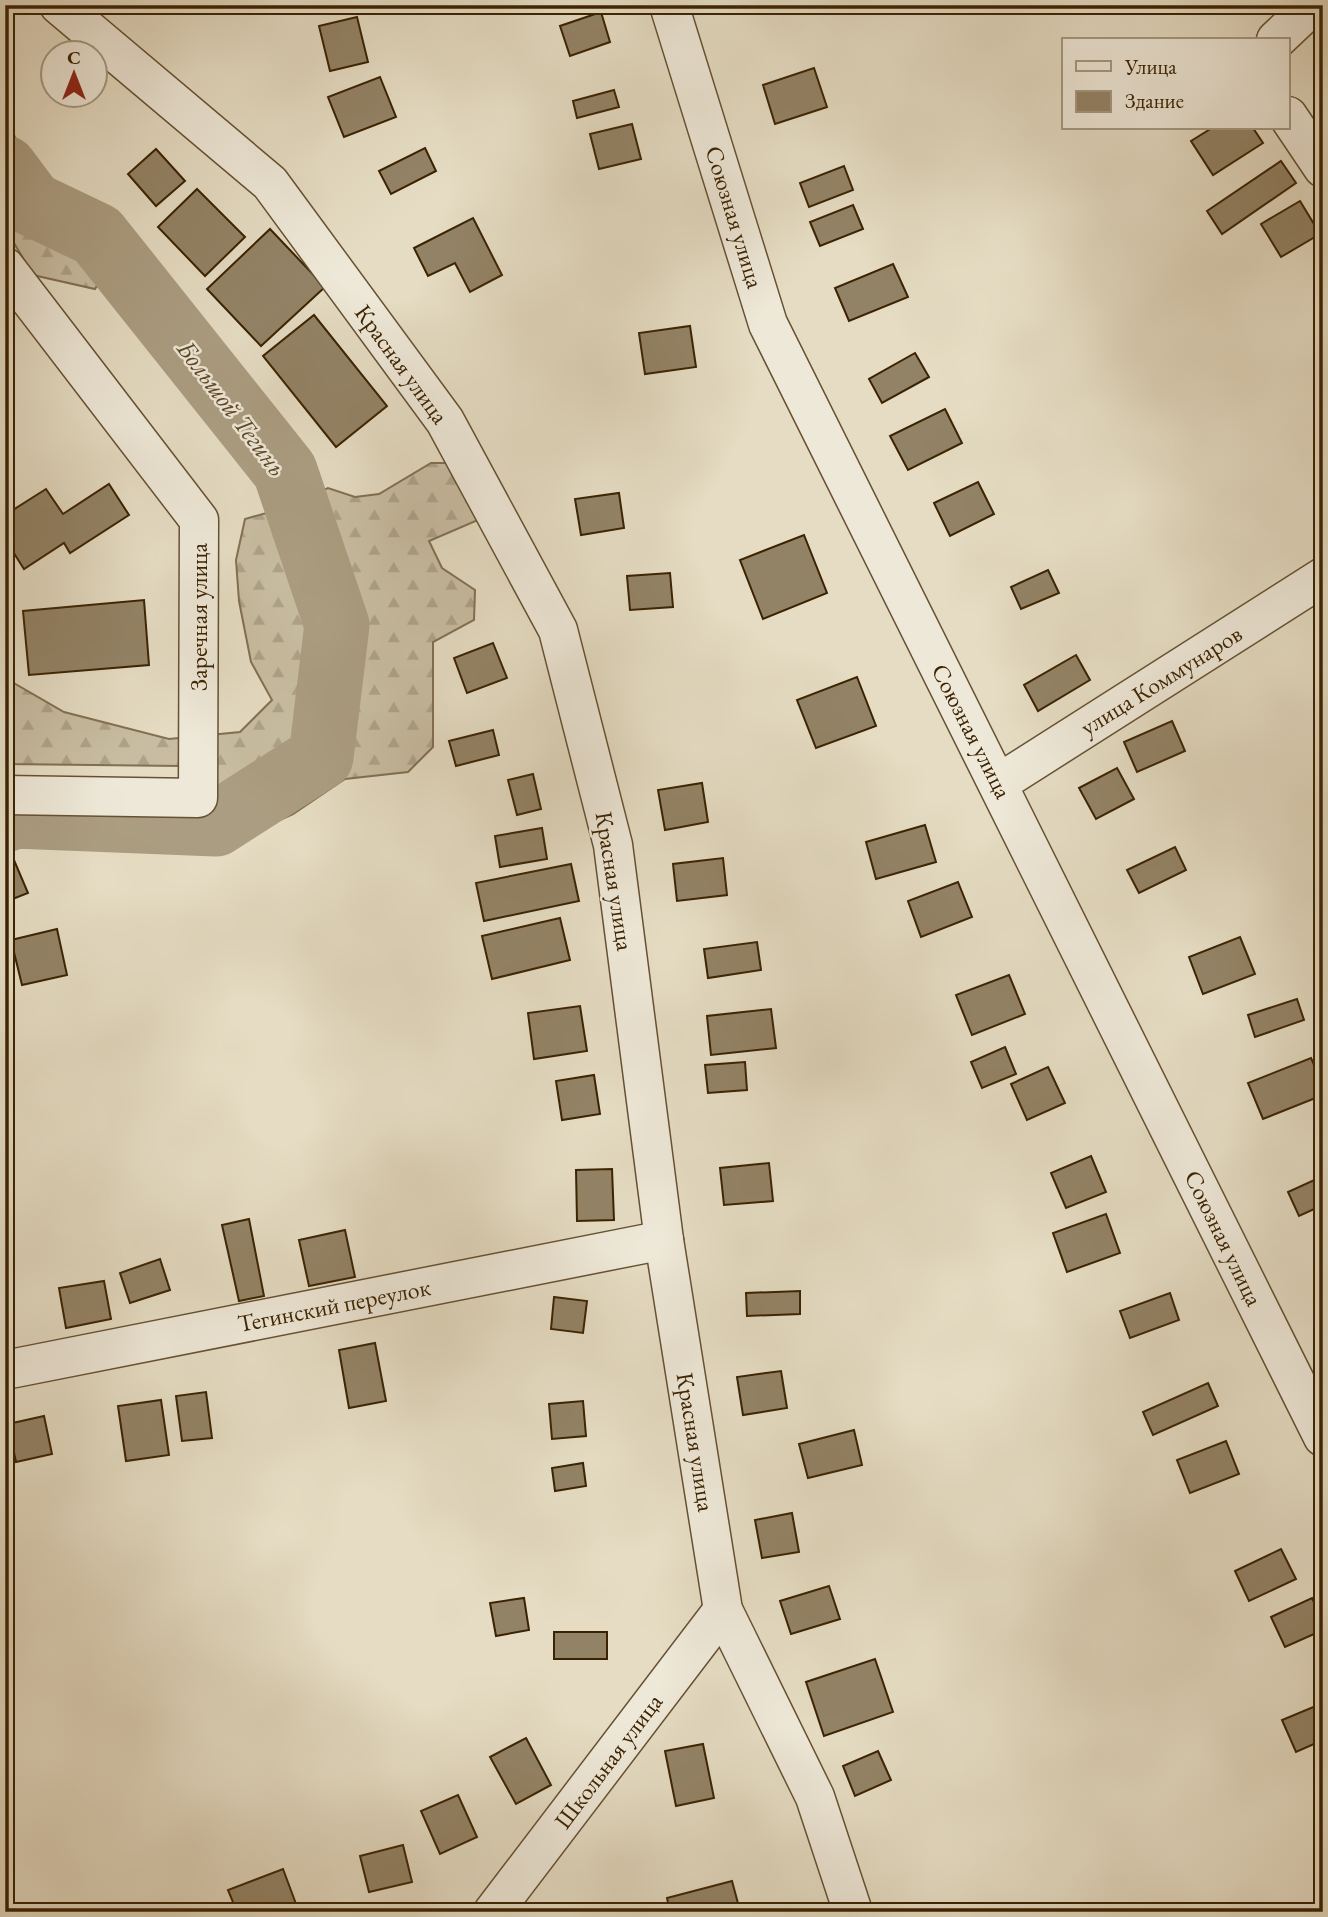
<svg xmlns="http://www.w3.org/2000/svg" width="1328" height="1917" viewBox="0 0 1328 1917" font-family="'EB Garamond',serif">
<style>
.forest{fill:url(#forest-firs);stroke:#827052;stroke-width:2}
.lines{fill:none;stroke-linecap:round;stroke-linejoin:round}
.river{stroke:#ab9d81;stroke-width:65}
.building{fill:#938366;stroke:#3b2302;stroke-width:2}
.minor-casing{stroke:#665132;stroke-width:41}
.minor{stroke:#eee8d8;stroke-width:38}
.labels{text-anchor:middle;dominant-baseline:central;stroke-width:5;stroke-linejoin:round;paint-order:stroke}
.street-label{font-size:24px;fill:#3b2302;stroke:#eee8d8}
.water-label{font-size:26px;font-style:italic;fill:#5d4828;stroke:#eee8d8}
</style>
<defs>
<pattern id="forest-firs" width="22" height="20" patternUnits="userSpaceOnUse" patternTransform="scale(1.75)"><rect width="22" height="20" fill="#c8bda2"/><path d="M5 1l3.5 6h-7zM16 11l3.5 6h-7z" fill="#ada28a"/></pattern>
</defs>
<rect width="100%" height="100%" fill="#e5dcc3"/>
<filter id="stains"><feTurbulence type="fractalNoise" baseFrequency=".00286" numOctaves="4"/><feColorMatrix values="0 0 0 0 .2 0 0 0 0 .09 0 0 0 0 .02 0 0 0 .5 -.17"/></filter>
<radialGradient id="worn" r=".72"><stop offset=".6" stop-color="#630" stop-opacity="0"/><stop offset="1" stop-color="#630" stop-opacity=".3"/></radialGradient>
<g class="forest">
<path d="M 5,116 L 29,167 L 75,211 L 107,269 L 95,289 L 33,275 L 5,228 Z"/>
<path d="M 431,463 L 457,463 L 478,520 L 429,541 L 442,568 L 475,590 L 474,620 L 433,642 L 433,747 L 408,772 L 345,779 L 293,814 L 258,830 L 221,811 L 183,781 L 181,766 L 5,764 L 5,678 L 64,712 L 169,739 L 240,732 L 272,700 L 251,662 L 239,601 L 236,560 L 245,519 L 277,510 L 328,488 L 355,497 L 379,494 Z"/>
</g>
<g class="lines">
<path class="river" d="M 5,168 L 32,204 L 97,235 L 285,471 L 337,625 L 321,757 L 216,824 L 15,816 L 5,820"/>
</g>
<g class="building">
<path d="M 601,12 L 610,42 L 570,56 L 560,26 Z"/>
<path d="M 357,17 L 368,62 L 330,71 L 319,26 Z"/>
<path d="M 814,68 L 827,107 L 775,124 L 763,85 Z"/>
<path d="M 380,77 L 396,117 L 344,137 L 328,97 Z"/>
<path d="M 614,90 L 619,107 L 577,118 L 573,101 Z"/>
<path d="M 632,124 L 641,159 L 599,169 L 590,134 Z"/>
<path d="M 1212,128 L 1253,128 L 1263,143 L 1213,175 L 1191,141 Z"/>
<path d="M 425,148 L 436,171 L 391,194 L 379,171 Z"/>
<path d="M 156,149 L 185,181 L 156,206 L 128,174 Z"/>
<path d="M 1281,161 L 1296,183 L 1222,234 L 1207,211 Z"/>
<path d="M 844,166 L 853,190 L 809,207 L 800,183 Z"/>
<path d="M 197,189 L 245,237 L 205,276 L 158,227 Z"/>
<path d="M 1300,201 L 1320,234 L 1281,257 L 1261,224 Z"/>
<path d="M 853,205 L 863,229 L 820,246 L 810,222 Z"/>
<path d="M 473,218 L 502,275 L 470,292 L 455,263 L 428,276 L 414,248 Z"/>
<path d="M 270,229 L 325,287 L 261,346 L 207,289 Z"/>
<path d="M 893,264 L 908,297 L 849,321 L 835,288 Z"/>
<path d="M 314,315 L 387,406 L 336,447 L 263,356 Z"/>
<path d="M 690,326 L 696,367 L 645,374 L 639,333 Z"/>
<path d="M 915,353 L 929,377 L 882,403 L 869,379 Z"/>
<path d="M 945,409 L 962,443 L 908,470 L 890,436 Z"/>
<path d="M 978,482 L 994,514 L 950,536 L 934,503 Z"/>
<path d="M 109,484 L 129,515 L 70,553 L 64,543 L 24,569 L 5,539 L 5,515 L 46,489 L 63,514 Z"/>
<path d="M 619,493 L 624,528 L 581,535 L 575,499 Z"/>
<path d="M 804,535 L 827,593 L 763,619 L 740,560 Z"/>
<path d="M 1048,570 L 1059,593 L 1021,609 L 1011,587 Z"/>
<path d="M 670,573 L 673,607 L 630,610 L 627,576 Z"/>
<path d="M 144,600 L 149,665 L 29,675 L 23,611 Z"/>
<path d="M 493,643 L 507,678 L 467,693 L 454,658 Z"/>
<path d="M 1076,655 L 1090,680 L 1038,711 L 1024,685 Z"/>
<path d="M 857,677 L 876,726 L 816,748 L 797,700 Z"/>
<path d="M 1172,721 L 1185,751 L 1137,772 L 1124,742 Z"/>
<path d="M 493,730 L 499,755 L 456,766 L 449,741 Z"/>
<path d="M 1117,768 L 1134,799 L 1096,819 L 1079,788 Z"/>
<path d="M 533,774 L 541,809 L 517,815 L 508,780 Z"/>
<path d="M 702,783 L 708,822 L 665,830 L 658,790 Z"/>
<path d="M 925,825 L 936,862 L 876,879 L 866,842 Z"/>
<path d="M 542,828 L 547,859 L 500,867 L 495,836 Z"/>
<path d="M 5,839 L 28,893 L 5,902 Z"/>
<path d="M 1175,847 L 1186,870 L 1139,893 L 1127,870 Z"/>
<path d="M 723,858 L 727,895 L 677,901 L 673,864 Z"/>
<path d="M 571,864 L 579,901 L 484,921 L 476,883 Z"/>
<path d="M 958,882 L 972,917 L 921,937 L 908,901 Z"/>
<path d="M 560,918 L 570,960 L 492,979 L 482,936 Z"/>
<path d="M 57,929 L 67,975 L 22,985 L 11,940 Z"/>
<path d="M 1240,937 L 1255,974 L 1203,994 L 1189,957 Z"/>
<path d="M 757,942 L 761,970 L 708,978 L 704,949 Z"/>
<path d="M 1009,975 L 1025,1014 L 972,1035 L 956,995 Z"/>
<path d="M 1297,999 L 1304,1020 L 1255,1037 L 1248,1015 Z"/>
<path d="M 580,1006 L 587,1051 L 534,1059 L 528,1013 Z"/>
<path d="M 771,1009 L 776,1048 L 711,1055 L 707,1016 Z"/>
<path d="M 1005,1047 L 1016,1074 L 982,1088 L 971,1062 Z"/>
<path d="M 1311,1058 L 1323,1085 L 1323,1095 L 1263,1119 L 1248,1083 Z"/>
<path d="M 745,1062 L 747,1090 L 708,1093 L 705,1065 Z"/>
<path d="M 1048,1067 L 1065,1103 L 1027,1120 L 1011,1084 Z"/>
<path d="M 594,1075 L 600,1114 L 562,1120 L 556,1081 Z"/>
<path d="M 1091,1156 L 1106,1192 L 1066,1208 L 1051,1173 Z"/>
<path d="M 769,1163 L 773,1201 L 724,1205 L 720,1168 Z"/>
<path d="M 612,1169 L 614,1220 L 577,1221 L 576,1170 Z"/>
<path d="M 1323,1176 L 1323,1205 L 1299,1216 L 1288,1192 Z"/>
<path d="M 1106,1214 L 1120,1253 L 1067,1272 L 1053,1233 Z"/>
<path d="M 249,1219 L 264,1296 L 239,1301 L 222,1225 Z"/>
<path d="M 345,1230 L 355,1277 L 309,1286 L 299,1240 Z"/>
<path d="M 160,1259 L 170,1290 L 130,1303 L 120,1273 Z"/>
<path d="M 104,1281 L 111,1319 L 66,1328 L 59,1288 Z"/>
<path d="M 800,1291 L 800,1314 L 747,1316 L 746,1293 Z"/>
<path d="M 1170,1293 L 1179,1320 L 1130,1338 L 1120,1311 Z"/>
<path d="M 554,1297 L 587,1301 L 583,1333 L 551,1329 Z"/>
<path d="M 375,1343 L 386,1401 L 349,1408 L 339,1350 Z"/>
<path d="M 781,1371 L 787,1408 L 743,1415 L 737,1377 Z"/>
<path d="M 1208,1383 L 1218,1406 L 1153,1435 L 1143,1412 Z"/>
<path d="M 206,1392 L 212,1438 L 182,1441 L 176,1396 Z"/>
<path d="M 161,1400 L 169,1455 L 126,1461 L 118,1406 Z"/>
<path d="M 583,1401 L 586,1436 L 552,1439 L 549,1404 Z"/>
<path d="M 44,1416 L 52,1454 L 16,1462 L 8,1424 Z"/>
<path d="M 854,1430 L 862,1465 L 808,1478 L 799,1444 Z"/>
<path d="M 1226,1441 L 1239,1474 L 1190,1493 L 1177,1460 Z"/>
<path d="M 583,1463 L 586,1486 L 555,1491 L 552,1468 Z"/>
<path d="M 792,1513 L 799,1552 L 762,1558 L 755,1520 Z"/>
<path d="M 1281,1549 L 1296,1579 L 1249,1601 L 1235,1571 Z"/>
<path d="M 829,1586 L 840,1619 L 791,1634 L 780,1601 Z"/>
<path d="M 524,1598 L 529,1630 L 496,1636 L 490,1603 Z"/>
<path d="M 1312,1598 L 1323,1621 L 1323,1630 L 1285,1647 L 1271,1617 Z"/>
<rect x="554" y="1632" width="53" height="27"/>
<path d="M 875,1659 L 893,1712 L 824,1736 L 806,1682 Z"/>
<path d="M 1323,1703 L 1323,1740 L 1296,1752 L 1282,1720 Z"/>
<path d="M 526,1738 L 551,1785 L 516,1804 L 490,1757 Z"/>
<path d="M 703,1744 L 714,1798 L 676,1806 L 665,1751 Z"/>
<path d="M 878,1751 L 891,1780 L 855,1796 L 843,1766 Z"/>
<path d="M 458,1795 L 477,1837 L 440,1854 L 421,1811 Z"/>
<path d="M 403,1845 L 412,1882 L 369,1892 L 360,1856 Z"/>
<path d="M 283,1869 L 299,1912 L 237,1912 L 228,1890 Z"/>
<path d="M 732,1881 L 739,1907 L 719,1912 L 670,1912 L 667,1898 Z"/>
</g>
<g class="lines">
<g class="minor-casing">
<g id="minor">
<path d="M 59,5 L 270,183 L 445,421 L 558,630 L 613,845 L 664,1240 L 723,1610 L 815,1797 L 853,1912"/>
<path d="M 669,5 L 768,324 L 1323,1437"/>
<path d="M 1276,40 L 1313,5"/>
<path d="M 1288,116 L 1323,168"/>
<path d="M 5,267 L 199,520 L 198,798 L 5,795"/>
<path d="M 999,783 L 1323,577"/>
<path d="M 5,1370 L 664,1240"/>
<path d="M 493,1912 L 723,1610"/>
</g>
</g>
<use href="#minor" class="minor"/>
</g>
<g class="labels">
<g class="street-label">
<text transform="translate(735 217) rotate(73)">Союзная улица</text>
<text transform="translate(402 364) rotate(54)">Красная улица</text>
<text transform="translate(198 617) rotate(-90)">Заречная улица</text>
<text transform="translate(1161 680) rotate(-32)">улица Коммунаров</text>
<text transform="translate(972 731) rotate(63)">Союзная улица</text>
<text transform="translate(615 881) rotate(81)">Красная улица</text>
<text transform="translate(1224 1238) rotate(64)">Союзная улица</text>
<text transform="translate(334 1305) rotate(-11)">Тегинский переулок</text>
<text transform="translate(696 1442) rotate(81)">Красная улица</text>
<text transform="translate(608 1761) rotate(-53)">Школьная улица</text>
</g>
<g class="water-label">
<text transform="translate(232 408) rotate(53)">Большой Тегинь</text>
</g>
</g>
<rect width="1328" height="1917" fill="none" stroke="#e5dcc3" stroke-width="28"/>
<rect x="7" y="7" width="1314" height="1903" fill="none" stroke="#3b2302" stroke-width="3.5"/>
<rect x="14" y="14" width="1300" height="1889" fill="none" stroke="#3b2302" stroke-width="2"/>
<rect x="1062" y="38" width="228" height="91" fill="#eee8d8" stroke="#a69982" stroke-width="2"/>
<rect x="1076" y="61" width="35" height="10" fill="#eee8d8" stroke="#a69982" stroke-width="2"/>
<text x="1125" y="74" font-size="21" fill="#3b2302">Улица</text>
<rect x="1076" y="91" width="35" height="21" fill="#938366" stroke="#a69982" stroke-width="2"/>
<text x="1125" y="108" font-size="21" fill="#3b2302">Здание</text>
<g transform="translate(74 74)"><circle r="33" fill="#eee8d8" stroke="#a69982" stroke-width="2"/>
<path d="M0-5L12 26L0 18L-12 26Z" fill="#8f2418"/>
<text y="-10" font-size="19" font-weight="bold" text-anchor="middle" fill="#3b2302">С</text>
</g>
<rect width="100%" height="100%" filter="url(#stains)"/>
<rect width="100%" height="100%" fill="url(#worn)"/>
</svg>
